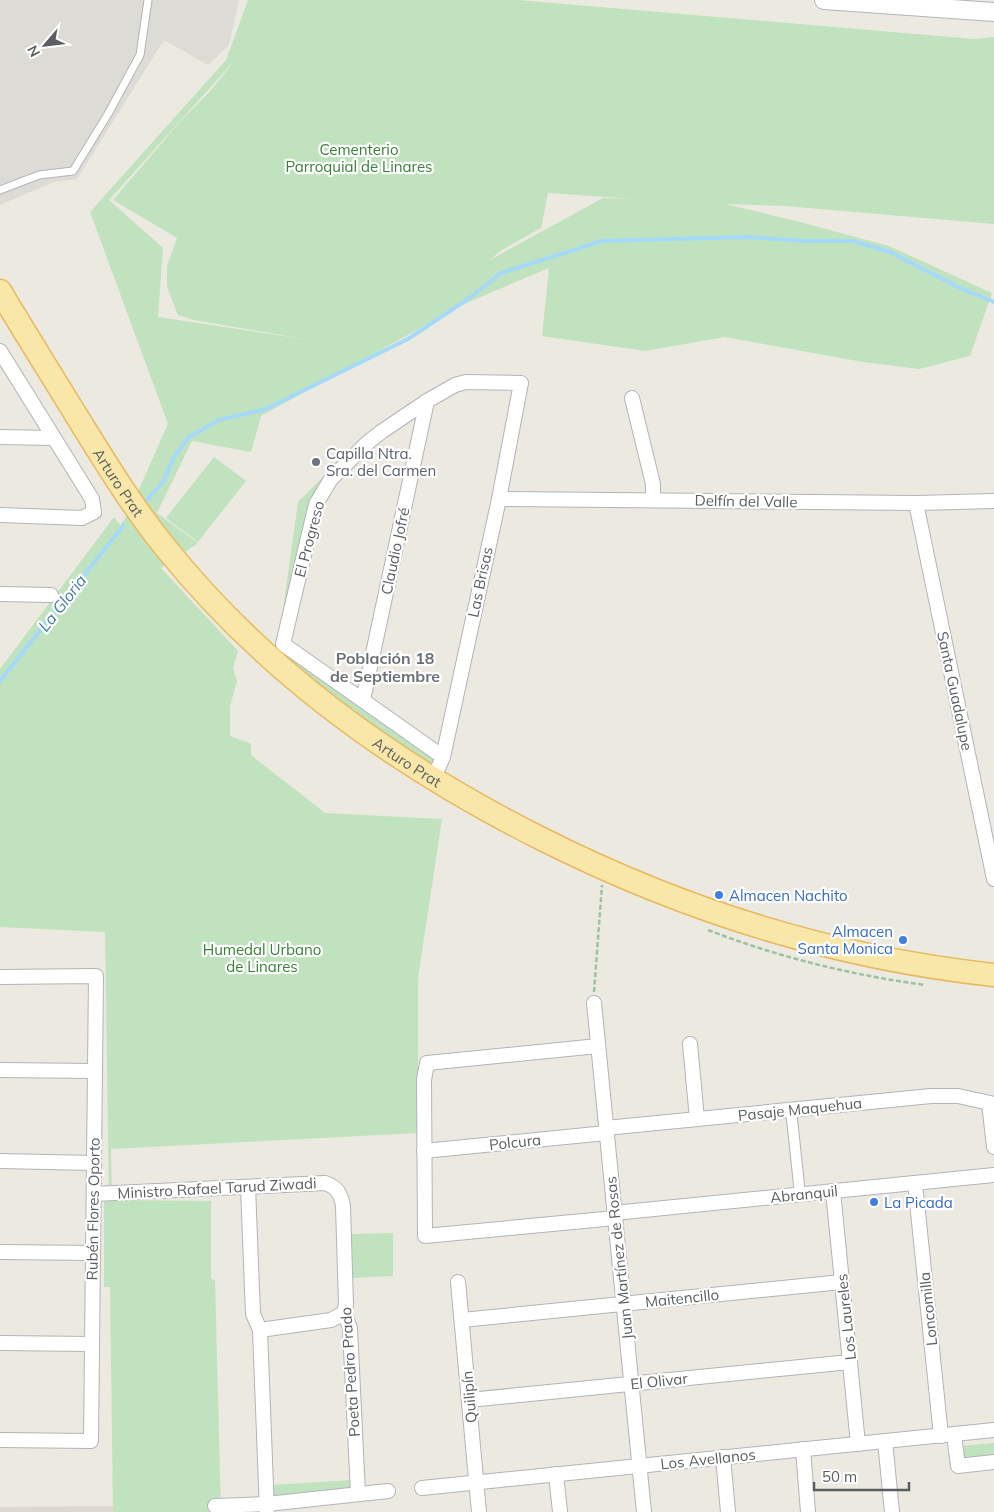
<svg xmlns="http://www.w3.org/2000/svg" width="994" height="1512" viewBox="0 0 994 1512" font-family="Mulish,sans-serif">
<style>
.industrial{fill:#dddbd6}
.education{fill:#dcd8d0}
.green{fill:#c1e2bf;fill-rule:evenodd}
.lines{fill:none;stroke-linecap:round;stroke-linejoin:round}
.stream{stroke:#a4d9f9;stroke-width:4}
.service-casing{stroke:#b2b4b8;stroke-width:9}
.pedestrian-casing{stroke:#b2b4b8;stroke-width:12}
.minor-casing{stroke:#b2b4b8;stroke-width:16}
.tertiary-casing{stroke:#b2b4b8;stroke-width:20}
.primary-casing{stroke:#e7b95f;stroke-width:25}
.path{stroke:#99c3a2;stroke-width:2.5;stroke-dasharray:5 2.5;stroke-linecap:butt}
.service{stroke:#fff;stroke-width:7}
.pedestrian{stroke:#fff;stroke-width:10}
.minor{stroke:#fff;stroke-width:14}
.tertiary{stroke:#fff;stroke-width:18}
.primary{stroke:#f9e7a9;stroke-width:22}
.worship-dot{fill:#6b7280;stroke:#fff;stroke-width:2}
.shop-dot{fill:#3f7fe0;stroke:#fff;stroke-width:2}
.labels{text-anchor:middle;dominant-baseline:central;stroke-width:4.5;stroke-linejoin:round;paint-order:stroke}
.park-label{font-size:15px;fill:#3b803a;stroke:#fff}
.worship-label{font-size:15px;fill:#5b616d;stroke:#fff;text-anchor:start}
.street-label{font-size:15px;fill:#5a5e61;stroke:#fff}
.shop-label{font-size:15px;fill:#366cbe;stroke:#fff;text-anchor:start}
.water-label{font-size:16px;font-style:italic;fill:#437ba9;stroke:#fff}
.neighbourhood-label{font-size:16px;font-weight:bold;fill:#6b7073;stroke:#fff}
</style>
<rect width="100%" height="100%" fill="#ece9e1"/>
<path class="industrial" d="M 0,0 L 239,0 L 229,45 L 208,65 L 164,40 L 77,179 L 54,182 L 0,205 Z"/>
<path class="education" d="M 113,1506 L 113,1512 L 0,1512 L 0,1507 Z"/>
<g class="green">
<path d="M 248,0 L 518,0 L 974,39 L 994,37 L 994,224 L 785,206 L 725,204 L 800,222 L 889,246 L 992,293 L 970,356 L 919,369 L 863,362 L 725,337 L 645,351 L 542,336 L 549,268 L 464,304 L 261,416 L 251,452 L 192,441 L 157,513 L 198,543 L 161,568 L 238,651 L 233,668 L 237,681 L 230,706 L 230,736 L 251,744 L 251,755 L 325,813 L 442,819 L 418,978 L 418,1133 L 111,1149 L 112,1200 L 211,1201 L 211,1279 L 215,1280 L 221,1512 L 113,1512 L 110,1287 L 104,1287 L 104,1200 L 109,1200 L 105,932 L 0,927 L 0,669 L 114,517 L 120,525 L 127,516 L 168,424 L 90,212 L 226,60 ZM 235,60 L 212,89 L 178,124 L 113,200 L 177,238 L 167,266 L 167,287 L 178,315 L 194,320 L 310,340 L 158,317 L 163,248 L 109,200 ZM 548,193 L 634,199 L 603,198 L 488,261 L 502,250 L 541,228 Z"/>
<path d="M 214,457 L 246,481 L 198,542 L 166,518 Z"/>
<path d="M 327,473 L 329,479 L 280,631 L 298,502 Z"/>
<path d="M 285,652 L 435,758 L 432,765 L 343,707 L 281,655 Z"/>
<path d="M 393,1233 L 393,1276 L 353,1278 L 351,1234 Z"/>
<path d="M 994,1443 L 994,1457 L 960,1461 L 959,1446 Z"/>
<path d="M 351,1480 L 352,1490 L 273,1499 L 272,1485 Z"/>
</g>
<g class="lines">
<g class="stream">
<path d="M 144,503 L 163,482 L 174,457 L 189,437 L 219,420 L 266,409 L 408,339 L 468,299 L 501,273 L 602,241 L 748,237 L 803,241 L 853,241 L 890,252 L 960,288 L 994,302"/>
<path d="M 0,681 L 123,526"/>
</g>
<g class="service-casing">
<path id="service" d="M 0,190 L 39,175 L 73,171 L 108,114 L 140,55 L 148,0"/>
</g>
<g class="pedestrian-casing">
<path id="pedestrian" d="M 791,1110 L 800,1194"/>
</g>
<g class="minor-casing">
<g id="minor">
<path d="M 0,351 L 92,499 L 94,512 L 82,518 L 0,515"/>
<path d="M 632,398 L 653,484 L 653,500"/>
<path d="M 0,437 L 53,438"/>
<path d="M 499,499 L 916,503 L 994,501"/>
<path d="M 916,503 L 994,879"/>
<path d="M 0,594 L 51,595"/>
<path d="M 363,700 L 427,401"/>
<path d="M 433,780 L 443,757 L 499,499 L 521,383 L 466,382 L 455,385 L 427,401 L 381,432 L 366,444 L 331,479 L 316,504 L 283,644 L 443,757"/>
<path d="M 0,977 L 96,976 L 91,1441 L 0,1440"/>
<path d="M 594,1003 L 644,1512"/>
<path d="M 690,1044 L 697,1119"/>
<path d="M 598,1046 L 427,1063 L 424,1080 L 425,1236 L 615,1218"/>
<path d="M 0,1070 L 95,1071"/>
<path d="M 989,1103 L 994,1147"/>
<path d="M 606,1128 L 931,1096 L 958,1096 L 994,1104"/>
<path d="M 424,1151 L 606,1133"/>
<path d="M 0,1161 L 94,1163"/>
<path d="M 915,1183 L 941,1436"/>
<path d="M 248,1187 L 253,1314 L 260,1330 L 267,1512"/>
<path d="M 833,1191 L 858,1444"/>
<path d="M 94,1194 L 325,1183 C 337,1187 341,1194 343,1206 L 346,1304 L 344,1313 L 350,1328 L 358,1494"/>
<path d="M 614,1213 L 994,1175"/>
<path d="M 0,1252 L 93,1253"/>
<path d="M 458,1282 L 479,1512"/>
<path d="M 462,1320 L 842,1282"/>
<path d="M 260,1330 L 331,1320 L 344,1313"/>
<path d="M 0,1343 L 92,1344"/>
<path d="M 469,1400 L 850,1362"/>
<path d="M 954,1435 L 958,1466 L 994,1462"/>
<path d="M 885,1441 L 892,1512"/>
<path d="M 803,1449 L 808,1512"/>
<path d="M 723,1457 L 728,1512"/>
<path d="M 556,1474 L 560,1512"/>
<path d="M 422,1488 L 994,1430"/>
<path d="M 215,1506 L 267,1504 L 388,1491"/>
</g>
</g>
<g class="tertiary-casing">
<path id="tertiary" d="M 824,0 L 994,12"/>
</g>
<g class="primary-casing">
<g id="primary">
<path id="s1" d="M 0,291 C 25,333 51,374 76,415 C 104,460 131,505 165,547 C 266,673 398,767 542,839 C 685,911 835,958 994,975"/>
</g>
</g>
<g class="path">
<path d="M 708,930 C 778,957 851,975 925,985"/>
<path d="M 594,992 L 602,885"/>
</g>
<use href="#service" class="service"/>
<use href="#pedestrian" class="pedestrian"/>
<use href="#minor" class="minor"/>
<use href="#tertiary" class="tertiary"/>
<use href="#primary" class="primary"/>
</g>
<circle class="worship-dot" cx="316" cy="462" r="5"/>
<g class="shop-dot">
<circle cx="719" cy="895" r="5"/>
<circle cx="903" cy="940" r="5"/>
<circle cx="874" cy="1202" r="5"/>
</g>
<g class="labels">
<g class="park-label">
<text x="359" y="149">Cementerio<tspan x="359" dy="17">Parroquial de Linares</tspan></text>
<text x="262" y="949">Humedal Urbano<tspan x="262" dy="17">de Linares</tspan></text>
</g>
<g class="worship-label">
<text x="326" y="453">Capilla Ntra.<tspan x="326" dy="17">Sra. del Carmen</tspan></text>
</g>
<g class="street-label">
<text stroke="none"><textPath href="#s1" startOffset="225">Arturo Prat</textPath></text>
<text transform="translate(746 501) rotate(1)">Delfín del Valle</text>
<text transform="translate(309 539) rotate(-75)">El Progreso</text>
<text transform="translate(395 551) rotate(-78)">Claudio Jofré</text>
<text transform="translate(480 582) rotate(-78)">Las Brisas</text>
<text transform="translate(955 691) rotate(78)">Santa Guadalupe</text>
<text stroke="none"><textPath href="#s1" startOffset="630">Arturo Prat</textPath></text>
<text transform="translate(800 1109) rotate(-6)">Pasaje Maquehua</text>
<text transform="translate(515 1142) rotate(-6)">Polcura</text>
<text transform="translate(217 1188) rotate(-3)">Ministro Rafael Tarud Ziwadi</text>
<text transform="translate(804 1194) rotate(-6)">Abranquil</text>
<text transform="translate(93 1209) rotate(-89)">Rubén Flores Oporto</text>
<text transform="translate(619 1258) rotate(-96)">Juan Martínez de Rosas</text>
<text transform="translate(682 1298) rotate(-6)">Maitencillo</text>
<text transform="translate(928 1309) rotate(-96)">Loncomilla</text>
<text transform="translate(846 1317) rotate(-96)">Los Laureles</text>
<text transform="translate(350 1372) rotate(-94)">Poeta Pedro Prado</text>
<text transform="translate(659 1381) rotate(-6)">El Olivar</text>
<text transform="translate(469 1397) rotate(-95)">Quilipín</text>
<text transform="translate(708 1459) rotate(-6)">Los Avellanos</text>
</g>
<g class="shop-label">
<text x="729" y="895">Almacen Nachito</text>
<text x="893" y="931" text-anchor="end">Almacen<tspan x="893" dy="17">Santa Monica</tspan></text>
<text x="884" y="1202">La Picada</text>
</g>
<g class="water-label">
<text transform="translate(62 603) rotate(-52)">La Gloria</text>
</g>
<g class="neighbourhood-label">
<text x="385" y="658">Población 18<tspan x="385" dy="18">de Septiembre</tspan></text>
</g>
</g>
<g transform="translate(45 45) rotate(242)" stroke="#ffffff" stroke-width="4" paint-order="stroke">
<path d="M0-4L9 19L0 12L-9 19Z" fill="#5a5e61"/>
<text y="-8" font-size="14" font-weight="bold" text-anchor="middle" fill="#5a5e61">N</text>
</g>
<path d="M814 1482v8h95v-8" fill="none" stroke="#5a5e61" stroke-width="2.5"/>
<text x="822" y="1482" font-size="15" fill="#5a5e61" stroke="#ffffff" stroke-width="4" paint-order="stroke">50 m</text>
</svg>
